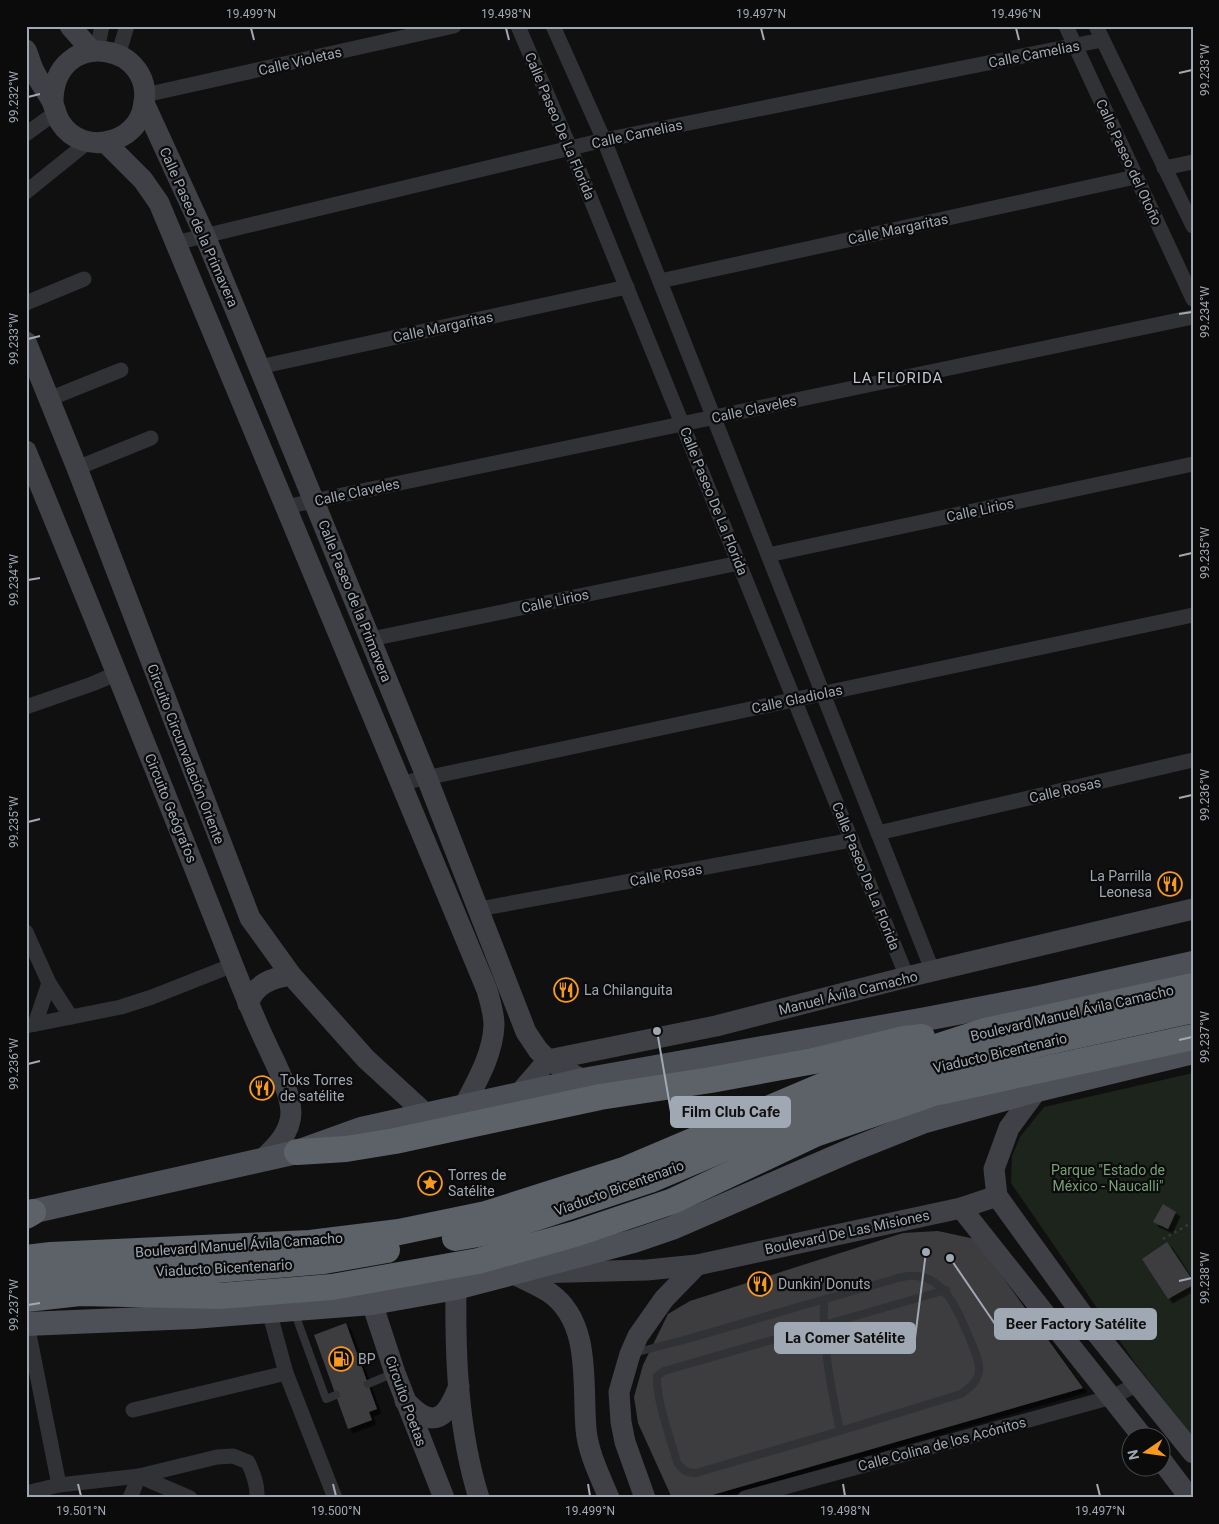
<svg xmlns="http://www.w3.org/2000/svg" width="1219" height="1524" viewBox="0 0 1219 1524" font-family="Roboto,sans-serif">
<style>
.green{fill:#1c241c}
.building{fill:#3c3e41;filter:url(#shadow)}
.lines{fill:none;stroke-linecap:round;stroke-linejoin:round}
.path{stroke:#37393d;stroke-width:2.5;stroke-dasharray:2.5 4;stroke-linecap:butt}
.lane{stroke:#313236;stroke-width:8}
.street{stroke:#313236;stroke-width:15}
.secondary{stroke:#3f4147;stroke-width:21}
.primary{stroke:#4d5056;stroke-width:24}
.highway{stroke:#5d6168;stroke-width:26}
.ticks{fill:none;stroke:#a0a8b3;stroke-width:2}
.labels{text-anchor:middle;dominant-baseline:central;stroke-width:4.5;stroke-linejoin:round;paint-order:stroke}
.street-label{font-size:14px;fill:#a0a8b3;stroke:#0b0b0c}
.poi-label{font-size:14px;fill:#a0a8b3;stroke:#0b0b0c;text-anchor:start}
.park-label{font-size:14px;fill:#789f76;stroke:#0b0b0c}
.neighbourhood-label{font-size:15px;letter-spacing:1px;fill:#c2c6cf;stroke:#0b0b0c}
.leader{fill:none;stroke:#a0a8b3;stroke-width:2}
.callout-dot{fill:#a0a8b3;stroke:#0b0b0c;stroke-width:2}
.callout{fill:#a0a8b3;stroke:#a0a8b3;stroke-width:2}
.callout-label{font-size:15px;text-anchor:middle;font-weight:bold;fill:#111}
.neatline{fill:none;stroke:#a0a8b3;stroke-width:2}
.ticks-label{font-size:12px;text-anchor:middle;fill:#a0a8b3}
</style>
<defs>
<filter id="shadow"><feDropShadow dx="4.5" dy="4.5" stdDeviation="0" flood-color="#0009"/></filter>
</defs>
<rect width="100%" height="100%" fill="#101011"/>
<path class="green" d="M 1193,1073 L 1193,1437 L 1135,1363 L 1011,1183 L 1012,1156 L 1020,1137 L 1044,1107 Z"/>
<g class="building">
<path d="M 1163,1204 L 1176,1212 L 1168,1229 L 1153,1222 Z"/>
<path d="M 938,1231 L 975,1239 L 1083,1388 L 702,1498 L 672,1498 L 638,1423 L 634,1397 L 643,1365 L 668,1314 L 690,1301 L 903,1233 Z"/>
<path d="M 1167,1242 L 1193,1281 L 1193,1285 L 1168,1299 L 1142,1259 Z"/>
<path d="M 346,1323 L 377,1409 L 369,1412 L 372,1420 L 348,1429 L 314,1335 Z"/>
</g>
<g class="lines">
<path class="path" d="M 1163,1239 L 1193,1222"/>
<g class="lane">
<path d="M 824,1300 C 822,1344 831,1387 840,1431"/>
<path d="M 294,1311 L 326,1399 L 336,1395"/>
<path d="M 634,1353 L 691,1338 L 898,1278 C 903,1277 909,1275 914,1276 C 945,1276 959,1313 969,1337 C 973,1347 980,1360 979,1371 C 978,1382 969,1388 961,1394 L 840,1431 L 696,1473 C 686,1473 682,1470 677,1462 C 670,1437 656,1400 657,1376 L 664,1371 L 946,1290"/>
<path d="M 368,1384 L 394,1373"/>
</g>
<g class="street">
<path d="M 518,26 L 570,148 L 907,977"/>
<path d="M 553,26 L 604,140 L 933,972"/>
<path d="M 1066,26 L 1193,299"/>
<path d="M 1096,26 L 1193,226"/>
<path d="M 97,50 L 102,26"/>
<path d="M 118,55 L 127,26"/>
<path d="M 145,95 L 454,26"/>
<path d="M 26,134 L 55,113"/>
<path d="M 1164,168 L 1193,162"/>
<path d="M 26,192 L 88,142"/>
<path d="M 175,243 L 604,140 L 1102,40"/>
<path d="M 660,281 L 1135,177"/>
<path d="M 26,303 L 84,279"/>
<path d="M 259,367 L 627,287"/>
<path d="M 49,399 L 121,370"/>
<path d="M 77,468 L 151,438"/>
<path d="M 285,507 L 1193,317"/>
<path d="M 768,555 L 1193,464"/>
<path d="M 371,639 L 739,563"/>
<path d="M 26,707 L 92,684 L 118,673"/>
<path d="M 402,783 L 1193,615"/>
<path d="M 878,833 L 1193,760"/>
<path d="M 479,909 L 852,840"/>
<path d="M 26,932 L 49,983 L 71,1017"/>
<path d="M 35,1024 L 49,983"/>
<path d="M 26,1026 L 121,1007 L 152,997 L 233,965"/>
<path d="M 269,1311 L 286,1373 L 335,1498"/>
<path d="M 27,1324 L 59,1485"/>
<path d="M 133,1410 L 286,1373"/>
<path d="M 139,1476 L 190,1498"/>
<path d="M 26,1493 L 59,1485 L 139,1476 L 217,1457 L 233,1456 L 248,1462 C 253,1473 258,1485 257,1498"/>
<path d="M 130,1498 L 139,1476"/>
<path d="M 745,1498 L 1112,1397 L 1138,1384"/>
</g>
<g class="secondary">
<path d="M 70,26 L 92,51"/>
<path d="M 26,50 C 29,57 31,65 34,71 C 39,81 46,91 52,101 C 55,108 56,115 60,122 C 71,140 93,147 113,140 C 126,136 138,126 142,112 C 163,42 52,24 53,103"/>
<path d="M 144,103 L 205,236 L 259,367 L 427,778 L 526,1032 L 538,1050 L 548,1060 L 583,1080"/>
<path d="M 106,143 L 143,180 L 159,203 L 487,990 C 490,1001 494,1013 494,1025 C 493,1054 477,1081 464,1106"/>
<path d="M 26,342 L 77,468 L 250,918 L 291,975 L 366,1059 L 427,1115"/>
<path d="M 26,451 C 97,623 166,795 234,968 C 244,993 254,1018 266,1043 C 275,1063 290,1090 291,1112 C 291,1132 276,1147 262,1160"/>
<path d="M 248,1004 C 255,984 271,978 291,975"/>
<path d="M 1037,1090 L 1009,1128 L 994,1169 L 997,1196 L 1093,1329 L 1193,1453"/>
<path d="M 518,1095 L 548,1060 L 716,1026 L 907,977 L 1193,909"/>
<path d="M 961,1208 L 1142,1436"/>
<path d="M 532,1273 L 647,1270 L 697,1265 L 961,1208 L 997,1196"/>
<path d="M 516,1275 C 527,1281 540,1286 550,1293 C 592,1323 582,1384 586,1429 C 588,1453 600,1476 609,1498"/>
<path d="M 456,1288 C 455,1358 458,1431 479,1498"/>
<path d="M 372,1303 L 395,1373 L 444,1498"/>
<path d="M 405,1401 C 411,1406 417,1413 424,1416 C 445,1425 453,1400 459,1386"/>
<path d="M 1162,1461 L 1190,1498"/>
<path d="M 645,1498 L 625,1442 L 621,1422 L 619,1392 L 630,1354 L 638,1336 L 664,1299 L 697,1265"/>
</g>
<g class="primary">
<path d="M 26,1213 L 297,1152 L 361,1129 L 583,1080 L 926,1019 L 1040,997 L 1193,963"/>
<path d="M 26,1324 L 193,1317 L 372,1303 L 456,1288 L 634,1241 L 672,1228 L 854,1149 L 922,1122 L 1037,1090 L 1193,1052"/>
</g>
<g class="highway">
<path d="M 297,1152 L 346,1149 L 395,1141 L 600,1097 L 711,1080 L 814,1061 L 904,1039 L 922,1037"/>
<path d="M 26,1216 L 33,1212"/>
<path d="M 455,1238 L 496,1231 L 650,1180 L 806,1114 L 913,1074 L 1056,1040 L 1193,1010"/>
<path d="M 26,1258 L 51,1255 L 310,1243 L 399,1232 L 486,1214 L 624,1170 L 843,1077 L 985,1031 L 1193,986"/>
<path d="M 26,1278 L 72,1274 L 205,1271 L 324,1261 L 387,1250"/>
<path d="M 26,1299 L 80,1293 L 220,1296 L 332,1287 L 478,1261 L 575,1234 L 673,1201 L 815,1134 L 934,1093 L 1193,1037"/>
</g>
</g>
<path class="ticks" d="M 251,28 L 254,40M 506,28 L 509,40M 761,28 L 764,40M 1016,28 L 1019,40M 1179,73 L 1192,70M 28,97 L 40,94M 1179,314 L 1192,312M 28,339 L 40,336M 1179,556 L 1192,553M 28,580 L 40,578M 1179,798 L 1192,795M 28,822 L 40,819M 1179,1040 L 1192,1037M 28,1064 L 40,1061M 1179,1281 L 1192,1278M 28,1305 L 40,1303M 78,1484 L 81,1496M 333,1484 L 336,1496M 588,1484 L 590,1496M 843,1484 L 845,1496M 1097,1484 L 1100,1496"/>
<defs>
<g id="restaurant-ring" transform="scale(1.25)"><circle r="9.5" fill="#0b0b0c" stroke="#f89922" stroke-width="1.5"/><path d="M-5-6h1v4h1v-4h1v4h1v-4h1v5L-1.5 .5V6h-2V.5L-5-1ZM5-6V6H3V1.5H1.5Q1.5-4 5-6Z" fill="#f89922"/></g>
<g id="sight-ring" transform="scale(1.25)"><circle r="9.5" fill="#0b0b0c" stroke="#f89922" stroke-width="1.5"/><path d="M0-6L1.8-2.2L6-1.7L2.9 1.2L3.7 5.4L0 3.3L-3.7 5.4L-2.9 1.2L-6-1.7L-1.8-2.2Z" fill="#f89922"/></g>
<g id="fuel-ring" transform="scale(1.25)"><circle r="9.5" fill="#0b0b0c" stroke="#f89922" stroke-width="1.5"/><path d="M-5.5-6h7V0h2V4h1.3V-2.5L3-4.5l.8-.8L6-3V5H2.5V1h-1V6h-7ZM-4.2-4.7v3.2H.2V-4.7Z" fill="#f89922"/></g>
</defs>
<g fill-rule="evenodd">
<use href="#restaurant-ring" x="1170" y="884"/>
<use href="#restaurant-ring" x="566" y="990"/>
<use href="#restaurant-ring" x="262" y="1088"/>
<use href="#sight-ring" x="430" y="1183"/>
<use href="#restaurant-ring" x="760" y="1284"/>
<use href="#fuel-ring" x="341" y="1359"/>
</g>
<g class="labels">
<g class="street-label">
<text transform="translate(1034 54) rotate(-11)">Calle Camelias</text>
<text transform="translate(300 61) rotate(-13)">Calle Violetas</text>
<text transform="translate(560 126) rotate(67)">Calle Paseo De La Florida</text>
<text transform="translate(637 134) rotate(-12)">Calle Camelias</text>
<text transform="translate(1129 162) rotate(65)">Calle Paseo del Otoño</text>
<text transform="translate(199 227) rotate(66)">Calle Paseo de la Primavera</text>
<text transform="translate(898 229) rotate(-12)">Calle Margaritas</text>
<text transform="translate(443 327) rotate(-12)">Calle Margaritas</text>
<text transform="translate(754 409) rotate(-12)">Calle Claveles</text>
<text transform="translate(357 492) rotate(-12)">Calle Claveles</text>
<text transform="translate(714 501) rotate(68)">Calle Paseo De La Florida</text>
<text transform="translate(980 510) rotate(-12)">Calle Lirios</text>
<text transform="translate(355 601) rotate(68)">Calle Paseo de la Primavera</text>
<text transform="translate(555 601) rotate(-12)">Calle Lirios</text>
<text transform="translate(797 699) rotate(-12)">Calle Gladiolas</text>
<text transform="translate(186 754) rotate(69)">Circuito Circunvalación Oriente</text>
<text transform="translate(1065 790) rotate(-13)">Calle Rosas</text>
<text transform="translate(171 808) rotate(68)">Circuito Geógrafos</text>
<text transform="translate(666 875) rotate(-10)">Calle Rosas</text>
<text transform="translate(866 876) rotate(68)">Calle Paseo De La Florida</text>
<text transform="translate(848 993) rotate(-14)">Manuel Ávila Camacho</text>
<text transform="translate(1072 1013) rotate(-13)">Boulevard Manuel Ávila Camacho</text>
<text transform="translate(1000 1053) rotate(-13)">Viaducto Bicentenario</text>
<text transform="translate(619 1188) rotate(-20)">Viaducto Bicentenario</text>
<text transform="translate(847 1232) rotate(-12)">Boulevard De Las Misiones</text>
<text transform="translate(239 1245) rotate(-4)">Boulevard Manuel Ávila Camacho</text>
<text transform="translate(224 1268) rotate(-3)">Viaducto Bicentenario</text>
<text transform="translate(406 1401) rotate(70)">Circuito Poetas</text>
<text transform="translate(942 1444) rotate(-15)">Calle Colina de los Acónitos</text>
</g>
<g class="poi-label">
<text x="1152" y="876" text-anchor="end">La Parrilla<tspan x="1152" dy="16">Leonesa</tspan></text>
<text x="584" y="990">La Chilanguita</text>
<text x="280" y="1080">Toks Torres<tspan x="280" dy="16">de satélite</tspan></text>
<text x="448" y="1175">Torres de<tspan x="448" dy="16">Satélite</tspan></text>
<text x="778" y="1284">Dunkin' Donuts</text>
<text x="358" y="1359">BP</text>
</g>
<g class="park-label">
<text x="1108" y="1170">Parque "Estado de<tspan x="1108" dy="16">México - Naucalli"</tspan></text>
</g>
<g class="neighbourhood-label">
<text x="898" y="378">LA FLORIDA</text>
</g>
</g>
<path class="leader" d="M657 1031L671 1112M950 1258L995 1324M926 1252L915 1338"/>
<g class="callout-dot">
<circle cx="657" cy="1031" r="5"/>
<circle cx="950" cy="1258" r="5"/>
<circle cx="926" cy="1252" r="5"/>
</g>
<g class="callout">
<rect x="671" y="1097" width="119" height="30" rx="5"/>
<rect x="995" y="1309" width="161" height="30" rx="5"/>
<rect x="775" y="1323" width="140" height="30" rx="5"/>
</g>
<g class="callout-label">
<text x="731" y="1117">Film Club Cafe</text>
<text x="1076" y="1329">Beer Factory Satélite</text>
<text x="845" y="1343">La Comer Satélite</text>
</g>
<rect width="1219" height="1524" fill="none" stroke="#0b0b0c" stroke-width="55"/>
<g transform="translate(1146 1452) rotate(257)"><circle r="24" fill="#0b0b0c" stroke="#474a4f"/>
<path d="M0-4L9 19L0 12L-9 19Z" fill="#f89922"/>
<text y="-8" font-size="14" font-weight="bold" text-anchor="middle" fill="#a0a8b3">N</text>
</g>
<rect x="28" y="28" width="1164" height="1468" class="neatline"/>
<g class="ticks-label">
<text x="251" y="18">19.499°N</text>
<text x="506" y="18">19.498°N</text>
<text x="761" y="18">19.497°N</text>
<text x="1016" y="18">19.496°N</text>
<text transform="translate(1205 70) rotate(-90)" y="4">99.233°W</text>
<text transform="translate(14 97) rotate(-90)" y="4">99.232°W</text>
<text transform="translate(1205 312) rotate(-90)" y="4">99.234°W</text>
<text transform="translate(14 339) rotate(-90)" y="4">99.233°W</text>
<text transform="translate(1205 553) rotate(-90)" y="4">99.235°W</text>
<text transform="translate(14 580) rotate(-90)" y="4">99.234°W</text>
<text transform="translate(1205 795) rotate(-90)" y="4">99.236°W</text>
<text transform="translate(14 822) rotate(-90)" y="4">99.235°W</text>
<text transform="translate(1205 1037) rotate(-90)" y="4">99.237°W</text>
<text transform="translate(14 1064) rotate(-90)" y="4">99.236°W</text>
<text transform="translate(1205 1278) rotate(-90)" y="4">99.238°W</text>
<text transform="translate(14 1305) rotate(-90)" y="4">99.237°W</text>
<text x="81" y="1515">19.501°N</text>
<text x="336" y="1515">19.500°N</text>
<text x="590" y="1515">19.499°N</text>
<text x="845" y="1515">19.498°N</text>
<text x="1100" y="1515">19.497°N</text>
</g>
</svg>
